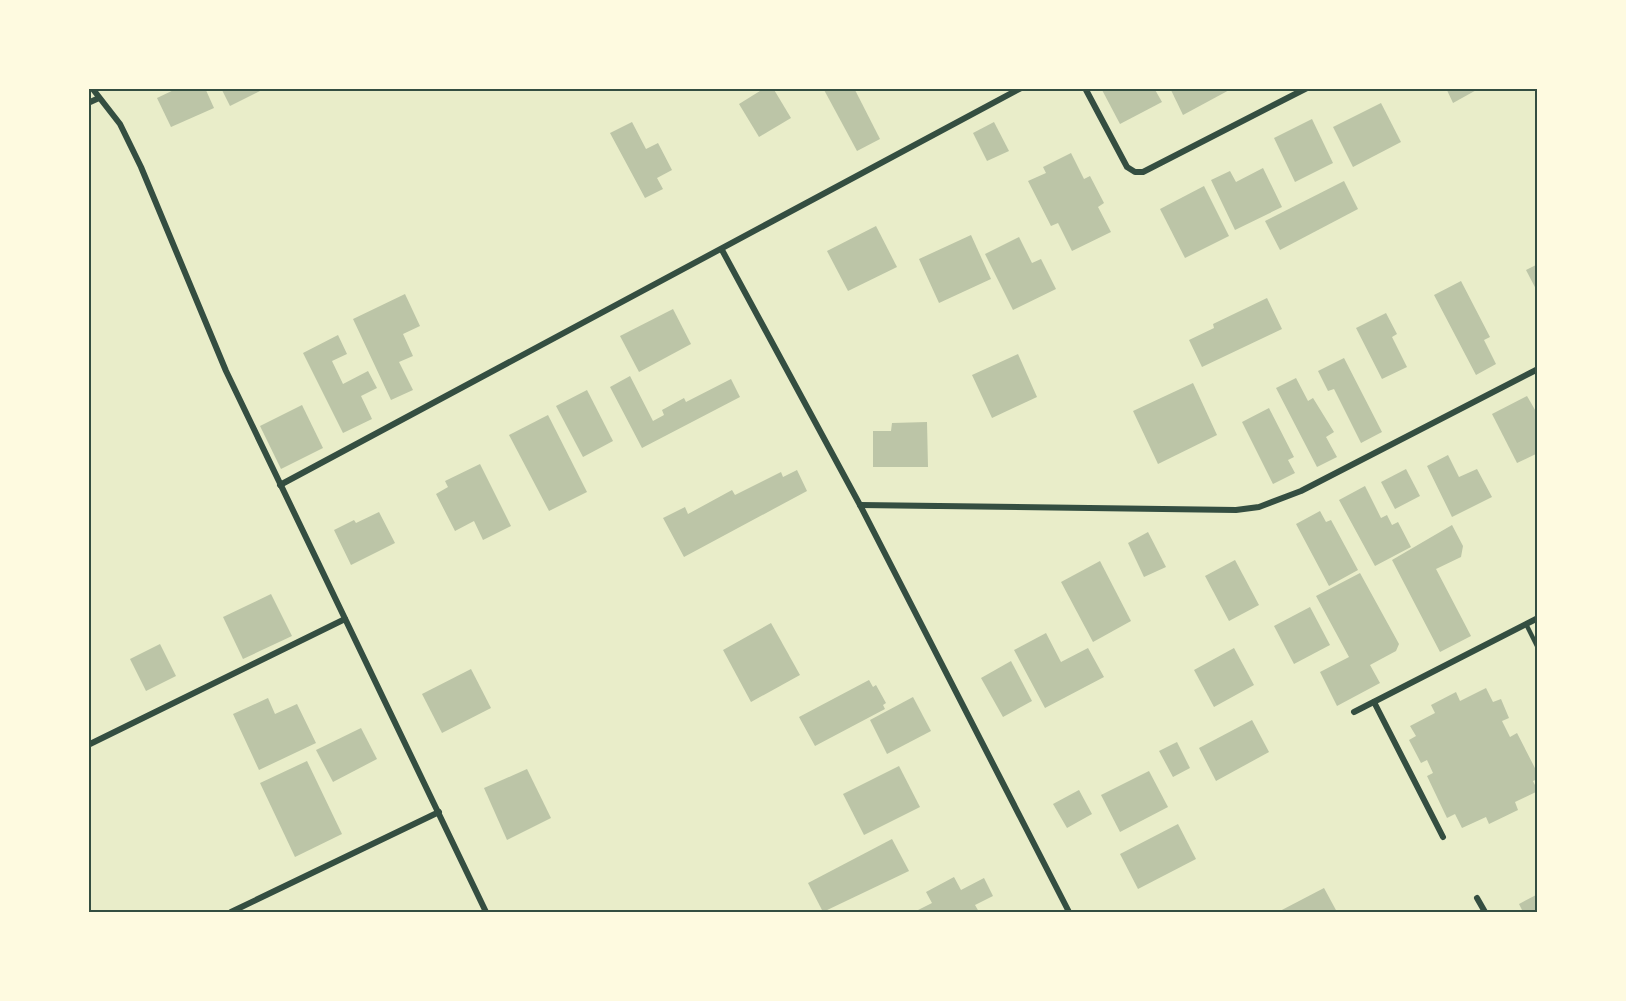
<svg xmlns="http://www.w3.org/2000/svg" width="1626" height="1001" viewBox="0 0 1626 1001" font-family="'Asap Condensed',sans-serif">
<style>
.building{fill:#bcc5a7}
.lines{fill:none;stroke-linecap:round;stroke-linejoin:round}
.service{stroke:#344e41;stroke-width:4.5}
.minor{stroke:#344e41;stroke-width:6}
.neatline{fill:none;stroke:#344e41;stroke-width:2}
</style>
<rect width="100%" height="100%" fill="#e9edc9"/>
<g class="building">
<path d="M 178,88 L 205,88 L 214,108 L 171,127 L 157,98 Z"/>
<path d="M 221,88 L 266,88 L 230,106 Z"/>
<path d="M 765,88 L 773,88 L 791,118 L 759,137 L 739,104 Z"/>
<path d="M 823,88 L 854,88 L 880,139 L 857,151 Z"/>
<path d="M 1101,88 L 1154,88 L 1162,102 L 1120,124 Z"/>
<path d="M 1170,88 L 1233,88 L 1183,115 Z"/>
<path d="M 1446,88 L 1480,88 L 1453,103 Z"/>
<path d="M 1381,103 L 1401,142 L 1353,167 L 1333,127 Z"/>
<path d="M 1312,119 L 1333,163 L 1295,182 L 1274,138 Z"/>
<path d="M 632,122 L 646,149 L 658,143 L 672,170 L 657,178 L 663,189 L 645,198 L 610,133 Z"/>
<path d="M 994,122 L 1009,151 L 987,161 L 973,133 Z"/>
<path d="M 1071,153 L 1084,179 L 1090,176 L 1104,203 L 1098,207 L 1111,232 L 1072,251 L 1058,223 L 1051,226 L 1028,181 L 1046,173 L 1043,167 Z"/>
<path d="M 1263,168 L 1282,207 L 1235,230 L 1211,180 L 1230,171 L 1236,182 Z"/>
<path d="M 1344,181 L 1358,209 L 1280,250 L 1265,221 Z"/>
<path d="M 1204,186 L 1229,236 L 1185,258 L 1160,209 Z"/>
<path d="M 876,226 L 897,267 L 848,291 L 827,251 Z"/>
<path d="M 971,235 L 991,279 L 939,303 L 919,259 Z"/>
<path d="M 1019,237 L 1032,263 L 1041,259 L 1056,289 L 1013,310 L 985,254 Z"/>
<path d="M 1538,264 L 1538,293 L 1526,270 Z"/>
<path d="M 1461,281 L 1490,337 L 1484,340 L 1496,364 L 1476,375 L 1434,295 Z"/>
<path d="M 405,294 L 420,326 L 403,334 L 413,356 L 399,362 L 413,390 L 391,400 L 353,319 Z"/>
<path d="M 1267,298 L 1282,329 L 1202,367 L 1189,340 L 1214,328 L 1213,324 Z"/>
<path d="M 673,309 L 691,344 L 639,372 L 620,336 Z"/>
<path d="M 1386,313 L 1397,334 L 1392,337 L 1407,367 L 1382,379 L 1356,328 Z"/>
<path d="M 338,335 L 347,354 L 332,361 L 343,384 L 368,371 L 377,388 L 361,396 L 372,419 L 343,433 L 303,353 Z"/>
<path d="M 1018,354 L 1037,397 L 992,418 L 972,375 Z"/>
<path d="M 1344,358 L 1382,432 L 1361,443 L 1334,389 L 1328,391 L 1318,371 Z"/>
<path d="M 630,376 L 653,421 L 664,415 L 662,410 L 684,398 L 686,402 L 731,379 L 740,397 L 642,448 L 610,387 Z"/>
<path d="M 1296,378 L 1308,401 L 1313,398 L 1334,432 L 1326,437 L 1337,457 L 1317,467 L 1276,388 Z"/>
<path d="M 1193,383 L 1217,435 L 1158,464 L 1133,411 Z"/>
<path d="M 587,390 L 613,441 L 583,457 L 556,406 Z"/>
<path d="M 1527,396 L 1538,415 L 1538,453 L 1517,463 L 1492,414 Z"/>
<path d="M 302,405 L 323,448 L 281,469 L 260,426 Z"/>
<path d="M 1269,408 L 1294,457 L 1288,460 L 1295,473 L 1273,484 L 1242,422 Z"/>
<path d="M 548,415 L 587,492 L 549,511 L 509,435 Z"/>
<path d="M 927,422 L 928,467 L 873,467 L 873,431 L 891,431 L 892,423 Z"/>
<path d="M 1448,455 L 1459,477 L 1477,469 L 1492,497 L 1452,517 L 1427,466 Z"/>
<path d="M 480,464 L 511,526 L 483,540 L 474,521 L 455,531 L 436,494 L 448,487 L 445,481 Z"/>
<path d="M 1406,469 L 1420,496 L 1395,509 L 1381,482 Z"/>
<path d="M 797,470 L 807,491 L 684,557 L 663,518 L 685,507 L 688,514 L 732,490 L 735,495 L 781,472 L 783,477 Z"/>
<path d="M 1365,486 L 1381,518 L 1387,515 L 1392,525 L 1398,522 L 1411,547 L 1375,566 L 1339,500 Z"/>
<path d="M 1320,511 L 1326,522 L 1331,520 L 1358,570 L 1329,586 L 1296,524 Z"/>
<path d="M 379,512 L 395,543 L 351,565 L 334,530 L 354,520 L 356,523 Z"/>
<path d="M 1452,525 L 1463,546 L 1461,557 L 1436,569 L 1471,636 L 1440,652 L 1392,560 Z"/>
<path d="M 1148,532 L 1166,567 L 1144,577 L 1128,543 Z"/>
<path d="M 1235,560 L 1259,605 L 1229,621 L 1205,576 Z"/>
<path d="M 1100,561 L 1131,621 L 1093,642 L 1061,582 Z"/>
<path d="M 1360,573 L 1399,644 L 1396,651 L 1370,665 L 1380,683 L 1337,706 L 1320,672 L 1349,657 L 1316,596 Z"/>
<path d="M 271,594 L 292,636 L 243,659 L 223,617 Z"/>
<path d="M 1310,607 L 1330,645 L 1294,664 L 1274,626 Z"/>
<path d="M 771,623 L 800,675 L 751,702 L 723,650 Z"/>
<path d="M 1046,633 L 1061,662 L 1088,648 L 1104,677 L 1045,708 L 1014,650 Z"/>
<path d="M 160,644 L 176,676 L 146,691 L 130,659 Z"/>
<path d="M 1234,648 L 1254,685 L 1214,707 L 1194,670 Z"/>
<path d="M 1011,661 L 1032,701 L 1003,717 L 981,678 Z"/>
<path d="M 471,669 L 491,708 L 442,733 L 422,694 Z"/>
<path d="M 869,680 L 873,687 L 876,685 L 886,703 L 883,705 L 885,709 L 815,746 L 799,717 Z"/>
<path d="M 1486,688 L 1493,702 L 1501,699 L 1509,718 L 1502,721 L 1510,737 L 1517,733 L 1538,774 L 1538,779 L 1533,781 L 1538,791 L 1515,802 L 1518,810 L 1489,824 L 1486,817 L 1462,828 L 1455,814 L 1447,818 L 1427,776 L 1433,773 L 1427,760 L 1421,763 L 1409,740 L 1416,736 L 1410,726 L 1435,713 L 1431,705 L 1456,692 L 1460,701 Z"/>
<path d="M 913,697 L 931,731 L 887,754 L 870,720 Z"/>
<path d="M 268,698 L 275,714 L 297,704 L 316,743 L 259,770 L 233,714 Z"/>
<path d="M 1252,720 L 1269,752 L 1216,781 L 1199,748 Z"/>
<path d="M 361,728 L 377,759 L 333,782 L 316,750 Z"/>
<path d="M 1177,742 L 1190,768 L 1173,777 L 1159,751 Z"/>
<path d="M 307,761 L 342,834 L 295,857 L 260,783 Z"/>
<path d="M 899,766 L 920,807 L 864,835 L 843,794 Z"/>
<path d="M 527,769 L 551,818 L 507,840 L 484,788 Z"/>
<path d="M 1149,771 L 1168,807 L 1120,832 L 1101,795 Z"/>
<path d="M 1079,790 L 1092,814 L 1067,828 L 1053,804 Z"/>
<path d="M 1178,824 L 1196,859 L 1138,889 L 1120,854 Z"/>
<path d="M 892,839 L 909,871 L 823,912 L 808,883 Z"/>
<path d="M 954,877 L 961,890 L 984,878 L 993,896 L 975,905 L 979,912 L 920,912 L 918,910 L 932,903 L 926,892 Z"/>
<path d="M 1324,888 L 1337,912 L 1278,912 Z"/>
<path d="M 1538,894 L 1538,912 L 1523,912 L 1519,904 Z"/>
</g>
<g class="lines">
<path class="service" d="M 1526,624 L 1538,648"/>
<g class="minor">
<path d="M 92,88 L 120,124 L 141,167 L 226,371 L 486,912"/>
<path d="M 1085,88 L 1127,167 L 1135,172 L 1143,172 L 1307,88"/>
<path d="M 88,103 L 99,98"/>
<path d="M 722,250 L 860,505 L 1069,912"/>
<path d="M 280,485 L 1021,88"/>
<path d="M 860,505 L 1236,510 L 1259,507 L 1301,491 L 1538,369"/>
<path d="M 1374,702 L 1443,837"/>
<path d="M 1354,712 L 1538,618"/>
<path d="M 88,745 L 345,619"/>
<path d="M 1477,898 L 1485,912"/>
<path d="M 231,912 L 439,812"/>
</g>
</g>
<rect width="1626" height="1001" fill="none" stroke="#fefae0" stroke-width="180"/>
<rect x="90" y="90" width="1446" height="821" class="neatline"/>
</svg>
